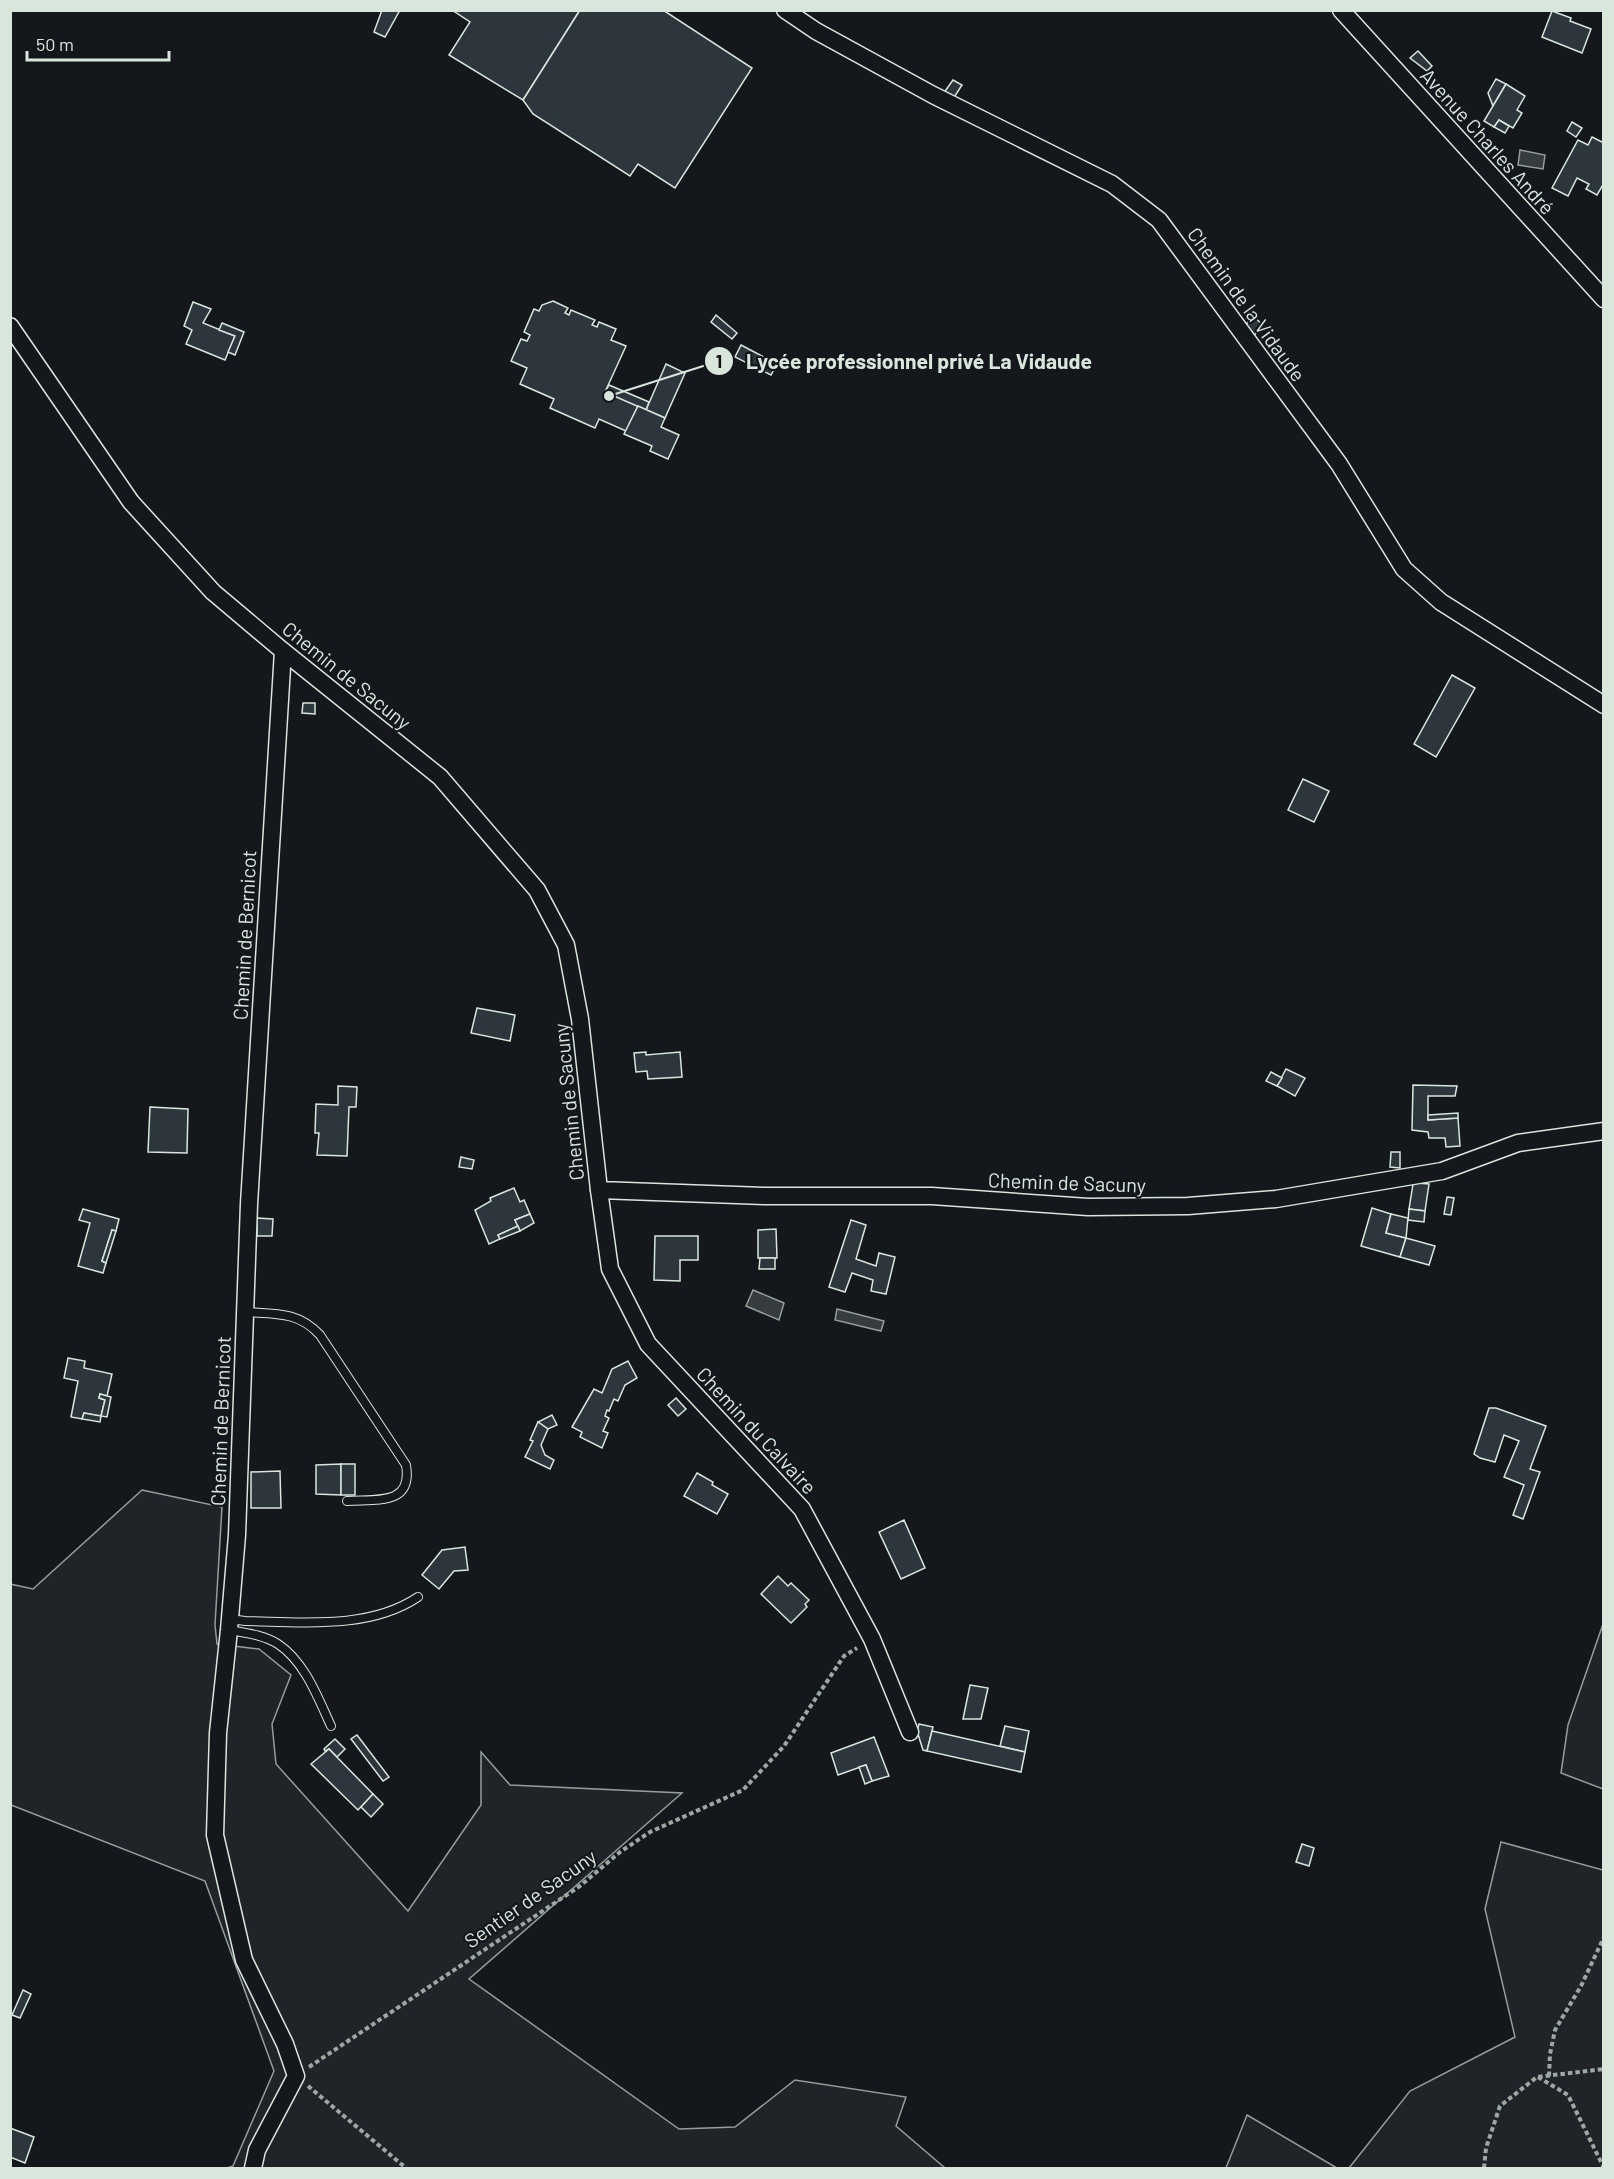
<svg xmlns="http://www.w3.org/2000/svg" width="1614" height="2179" viewBox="0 0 1614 2179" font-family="Barlow,sans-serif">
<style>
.green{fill:#202428;stroke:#939e99;stroke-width:1.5}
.water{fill:#363b3e;stroke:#939e99;stroke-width:1.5}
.building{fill:#2c363c;stroke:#d8e6dc;stroke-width:1.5}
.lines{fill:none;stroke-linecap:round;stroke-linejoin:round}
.lane-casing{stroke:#d8e6dc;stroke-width:10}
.street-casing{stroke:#d8e6dc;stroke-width:19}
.path{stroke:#9da8a2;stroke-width:4;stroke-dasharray:4.5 3;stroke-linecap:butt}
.lane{stroke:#14181c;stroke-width:8}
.street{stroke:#14181c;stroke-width:16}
.labels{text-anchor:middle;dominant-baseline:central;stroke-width:4.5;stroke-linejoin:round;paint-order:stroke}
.street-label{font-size:20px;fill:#d8e6dc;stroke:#14181c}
.leader{fill:none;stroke:#d8e6dc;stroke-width:2}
.callout-dot{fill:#d8e6dc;stroke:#14181c;stroke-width:2}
.mark-label{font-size:18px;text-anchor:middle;font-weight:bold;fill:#111}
.callout-label{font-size:21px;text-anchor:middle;font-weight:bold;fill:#d8e6dc;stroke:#14181c;stroke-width:4.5;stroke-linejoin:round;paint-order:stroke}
</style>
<rect width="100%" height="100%" fill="#14181c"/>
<g class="green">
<path d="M 142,1490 L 222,1507 L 215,1625 L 217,1644 L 259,1649 L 291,1675 L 272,1724 L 276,1764 L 408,1911 L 481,1805 L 481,1752 L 510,1785 L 682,1793 L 469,1979 L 679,2129 L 735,2127 L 795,2080 L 906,2097 L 896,2126 L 945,2168 L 227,2168 L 233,2166 L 274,2071 L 205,1881 L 11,1805 L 10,1584 L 33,1589 Z"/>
<path d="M 1603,1624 L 1603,1789 L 1561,1773 L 1568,1725 Z"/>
<path d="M 1501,1842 L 1603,1870 L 1603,2168 L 1349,2168 L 1410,2091 L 1515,2037 L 1485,1909 Z"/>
<path d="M 1247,2115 L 1337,2168 L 1226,2168 Z"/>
</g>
<g class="water">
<path d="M 1520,150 L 1545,155 L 1543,169 L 1518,165 Z"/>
<path d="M 753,1290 L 784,1303 L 779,1320 L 746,1306 Z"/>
<path d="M 837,1309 L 884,1321 L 881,1331 L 835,1320 Z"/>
</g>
<g class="building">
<path d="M 382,10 L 400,10 L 385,37 L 374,32 Z"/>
<path d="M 452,10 L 580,10 L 523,100 L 449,55 L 470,22 Z"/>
<path d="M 580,10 L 663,10 L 752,68 L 675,188 L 638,164 L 630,176 L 533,114 L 523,100 Z"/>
<path d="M 1552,11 L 1571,18 L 1570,21 L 1591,29 L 1582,53 L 1542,37 Z"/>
<path d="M 1418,51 L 1432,66 L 1427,71 L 1410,58 Z"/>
<path d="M 1496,79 L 1506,84 L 1493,106 L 1488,93 Z"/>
<path d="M 953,80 L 962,85 L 953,99 L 943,94 Z"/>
<path d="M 1506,84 L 1525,96 L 1517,110 L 1522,113 L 1513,128 L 1499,120 L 1494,127 L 1484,121 Z"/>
<path d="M 1499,120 L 1509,126 L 1505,133 L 1494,127 Z"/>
<path d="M 1572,122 L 1582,128 L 1576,137 L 1567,131 Z"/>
<path d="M 1592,137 L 1604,143 L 1604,183 L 1597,195 L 1586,189 L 1589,184 L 1577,178 L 1568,196 L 1552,188 L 1578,140 L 1588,145 Z"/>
<path d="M 553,301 L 568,308 L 565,313 L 569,315 L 571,310 L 595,320 L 592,325 L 597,327 L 599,322 L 616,329 L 611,340 L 626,346 L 605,392 L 638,406 L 626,431 L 599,419 L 595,428 L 550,408 L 554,399 L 520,384 L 527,368 L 511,361 L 521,339 L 527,341 L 530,335 L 524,332 L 534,309 L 539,311 L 542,305 Z"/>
<path d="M 193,302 L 211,309 L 203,323 L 235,336 L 225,360 L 186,344 L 192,330 L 184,326 Z"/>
<path d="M 716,315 L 737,333 L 732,339 L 711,322 Z"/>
<path d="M 1253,316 L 1263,325 L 1251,339 L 1243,328 Z"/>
<path d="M 222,323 L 244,332 L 235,355 L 228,352 L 235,336 L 219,330 Z"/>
<path d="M 741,345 L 777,364 L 771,375 L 735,357 Z"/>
<path d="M 666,364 L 685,373 L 665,418 L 646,410 Z"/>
<path d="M 609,385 L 649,402 L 646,410 L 605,392 Z"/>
<path d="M 638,406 L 665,418 L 661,427 L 679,435 L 668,459 L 650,451 L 652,446 L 624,434 Z"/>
<path d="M 1452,675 L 1475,688 L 1436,757 L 1414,744 Z"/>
<path d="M 303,703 L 315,703 L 315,714 L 302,713 Z"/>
<path d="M 1303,779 L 1329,791 L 1314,822 L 1288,810 Z"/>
<path d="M 477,1008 L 515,1015 L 510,1041 L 471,1033 Z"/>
<path d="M 646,1052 L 646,1055 L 680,1052 L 682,1077 L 648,1079 L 647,1071 L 636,1072 L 634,1053 Z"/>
<path d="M 1286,1069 L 1305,1078 L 1295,1096 L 1277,1086 Z"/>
<path d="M 1271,1072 L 1282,1078 L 1277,1086 L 1266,1081 Z"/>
<path d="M 1413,1085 L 1457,1086 L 1455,1096 L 1428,1096 L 1428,1120 L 1458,1118 L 1460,1146 L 1446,1147 L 1445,1138 L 1429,1138 L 1428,1132 L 1412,1130 Z"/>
<path d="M 338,1086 L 357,1087 L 356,1107 L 349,1107 L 347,1156 L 317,1155 L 319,1133 L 315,1133 L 316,1104 L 338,1105 Z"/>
<path d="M 150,1107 L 188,1109 L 187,1153 L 148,1152 Z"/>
<path d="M 1458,1113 L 1458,1118 L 1428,1120 L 1428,1115 Z"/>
<path d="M 1391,1152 L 1400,1152 L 1400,1168 L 1390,1167 Z"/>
<path d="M 461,1157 L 474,1160 L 472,1169 L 459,1167 Z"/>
<path d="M 1417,1183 L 1429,1184 L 1425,1211 L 1409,1209 L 1413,1184 Z"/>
<path d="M 514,1188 L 520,1202 L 524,1200 L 530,1214 L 515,1220 L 518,1226 L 498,1235 L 500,1239 L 489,1244 L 475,1210 L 491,1201 L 490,1198 Z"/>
<path d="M 1447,1197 L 1454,1198 L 1451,1215 L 1444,1214 Z"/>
<path d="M 1372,1208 L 1391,1214 L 1386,1233 L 1406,1238 L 1400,1257 L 1361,1246 Z"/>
<path d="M 83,1209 L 119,1219 L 116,1231 L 112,1230 L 102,1261 L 106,1263 L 103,1273 L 78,1266 L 90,1223 L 79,1220 Z"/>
<path d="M 1409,1209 L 1425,1211 L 1424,1222 L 1408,1220 Z"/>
<path d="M 530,1214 L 534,1223 L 520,1231 L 515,1220 Z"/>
<path d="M 1391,1214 L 1408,1218 L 1406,1238 L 1386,1233 Z"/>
<path d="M 257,1218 L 273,1219 L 272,1236 L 257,1236 Z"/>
<path d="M 851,1220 L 866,1225 L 856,1259 L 876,1266 L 879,1253 L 895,1257 L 886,1294 L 871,1291 L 873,1280 L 852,1273 L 845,1292 L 829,1287 Z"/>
<path d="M 518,1226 L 520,1231 L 500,1239 L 498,1235 Z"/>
<path d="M 776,1229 L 777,1258 L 758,1258 L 758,1230 Z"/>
<path d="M 112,1230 L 116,1231 L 106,1263 L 102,1261 Z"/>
<path d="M 655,1236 L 698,1236 L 698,1260 L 680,1260 L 680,1281 L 654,1280 Z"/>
<path d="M 1406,1238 L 1435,1246 L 1429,1265 L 1400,1257 Z"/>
<path d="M 760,1258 L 775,1258 L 775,1269 L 759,1269 Z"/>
<path d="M 68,1358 L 85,1361 L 84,1368 L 112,1374 L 107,1396 L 100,1394 L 99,1398 L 105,1400 L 101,1416 L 84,1413 L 82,1419 L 71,1417 L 78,1381 L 64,1378 Z"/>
<path d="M 628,1361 L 637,1378 L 625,1385 L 618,1401 L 614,1399 L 609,1411 L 607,1410 L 605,1416 L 609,1418 L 603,1431 L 608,1433 L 602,1448 L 580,1437 L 582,1432 L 572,1427 L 594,1389 L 602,1393 L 612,1369 Z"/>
<path d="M 100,1394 L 111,1397 L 107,1417 L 101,1416 L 105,1400 L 99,1398 Z"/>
<path d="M 676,1398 L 686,1409 L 678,1416 L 668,1405 Z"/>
<path d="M 1489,1408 L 1496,1408 L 1546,1426 L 1530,1469 L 1540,1472 L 1523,1519 L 1513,1515 L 1524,1485 L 1504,1477 L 1519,1441 L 1504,1435 L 1495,1462 L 1480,1458 L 1474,1454 Z"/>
<path d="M 84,1413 L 101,1416 L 100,1422 L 82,1419 Z"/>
<path d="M 552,1415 L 557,1425 L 548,1429 L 538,1422 Z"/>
<path d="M 538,1422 L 548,1429 L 541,1445 L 545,1455 L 554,1460 L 550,1469 L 525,1457 L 533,1441 L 530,1440 Z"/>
<path d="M 341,1464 L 341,1495 L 316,1494 L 316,1465 Z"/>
<rect x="341" y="1464" width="14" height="31"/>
<path d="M 280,1471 L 281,1508 L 251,1508 L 251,1472 Z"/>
<path d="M 697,1473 L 713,1482 L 712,1485 L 728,1494 L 717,1514 L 684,1496 Z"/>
<path d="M 904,1520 L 925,1568 L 901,1579 L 879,1532 Z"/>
<path d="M 465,1547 L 468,1570 L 454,1571 L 439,1589 L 422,1575 L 442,1550 Z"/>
<path d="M 778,1576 L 788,1586 L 791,1583 L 809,1600 L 805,1604 L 807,1607 L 791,1623 L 761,1594 Z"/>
<path d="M 970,1685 L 988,1688 L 981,1719 L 963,1719 Z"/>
<path d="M 919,1724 L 933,1727 L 927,1751 L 923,1750 L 917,1731 Z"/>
<path d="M 1005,1726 L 1029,1731 L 1025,1752 L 1000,1746 Z"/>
<path d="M 932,1731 L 1025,1752 L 1021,1772 L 927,1751 Z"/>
<path d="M 357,1735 L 389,1777 L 383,1781 L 351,1739 Z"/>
<path d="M 874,1737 L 889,1776 L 872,1781 L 866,1765 L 838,1775 L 831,1753 Z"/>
<path d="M 335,1739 L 345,1749 L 337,1757 L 329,1749 L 325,1751 L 324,1749 Z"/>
<path d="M 329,1749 L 373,1794 L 358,1810 L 311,1764 Z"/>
<path d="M 866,1765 L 872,1781 L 865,1784 L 859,1767 Z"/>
<path d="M 373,1794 L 383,1804 L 371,1817 L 361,1807 Z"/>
<path d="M 1302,1844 L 1314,1848 L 1309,1866 L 1296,1862 Z"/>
<path d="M 23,1990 L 31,1994 L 20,2018 L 12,2015 Z"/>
<path d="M 10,2128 L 34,2137 L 25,2163 L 10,2157 Z"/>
</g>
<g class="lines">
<g class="lane-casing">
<g id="lane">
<path d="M 245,1312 C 275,1314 298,1311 320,1335 L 406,1465 C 413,1506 376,1499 347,1501"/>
<path d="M 230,1619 L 245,1621 C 301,1622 369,1630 418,1597"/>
<path d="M 229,1630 C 246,1633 264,1635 278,1644 C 305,1662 318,1698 331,1726"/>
</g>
</g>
<g class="street-casing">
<g id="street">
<path d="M 785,10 L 816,31 L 933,95 L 1112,184 L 1159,220 L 1339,464 L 1404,569 L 1441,602 L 1604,705"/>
<path d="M 1341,10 L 1604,299"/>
<path d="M 10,326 L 131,502 L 213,592 L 283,651 L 440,777 L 537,890 L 566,945 L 580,1019 L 599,1190 L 765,1196 L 932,1196 L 1088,1207 L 1188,1206 L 1276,1199 L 1442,1171 L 1518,1143 L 1604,1131"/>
<path d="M 599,1190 L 610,1269 L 648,1344 L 802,1509 L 872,1639 L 910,1732"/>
<path d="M 253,2168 L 257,2150 L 296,2076 L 285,2044 L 244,1960 L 215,1835 L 218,1733 L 229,1630 L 237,1535 L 249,1204 L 283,651"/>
</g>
</g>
<g class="path">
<path d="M 309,2067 L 580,1886 L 620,1852 L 650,1832 L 743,1790 L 784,1746 L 844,1656 L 857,1648"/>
<path d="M 1549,2076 L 1550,2054 L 1555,2030 L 1581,1986 L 1604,1937"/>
<path d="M 1538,2077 L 1568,2095 L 1604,2168"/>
<path d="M 308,2086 L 406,2168"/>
<path d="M 1484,2168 L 1486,2148 L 1500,2106 L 1537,2077 L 1604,2069"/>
</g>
<use href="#lane" class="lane"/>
<use href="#street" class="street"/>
</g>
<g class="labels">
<g class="street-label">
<text transform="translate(1488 141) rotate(48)">Avenue Charles André</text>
<text transform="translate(1247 304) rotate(54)">Chemin de la Vidaude</text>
<text transform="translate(347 675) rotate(39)">Chemin de Sacuny</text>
<text transform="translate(244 935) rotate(-87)">Chemin de Bernicot</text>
<text transform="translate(568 1102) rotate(-96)">Chemin de Sacuny</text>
<text transform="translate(1067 1182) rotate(2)">Chemin de Sacuny</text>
<text transform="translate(220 1421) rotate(-88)">Chemin de Bernicot</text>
<text transform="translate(757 1430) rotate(47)">Chemin du Calvaire</text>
<text transform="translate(530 1898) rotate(-35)">Sentier de Sacuny</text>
</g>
</g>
<path class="leader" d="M609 396L719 361"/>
<g class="callout-dot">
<circle cx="609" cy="396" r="6"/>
<circle cx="719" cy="361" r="15"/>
</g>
<g class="mark-label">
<text x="719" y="368">1</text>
</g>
<g class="callout-label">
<text x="919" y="369">Lycée professionnel privé La Vidaude</text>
</g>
<rect width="1614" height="2179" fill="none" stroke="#d8e6dc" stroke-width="24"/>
<path d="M27 51v9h142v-9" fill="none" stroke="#d8e6dc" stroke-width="3"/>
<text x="36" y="51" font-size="18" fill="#d8e6dc" stroke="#14181c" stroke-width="4.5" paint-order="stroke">50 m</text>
</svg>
